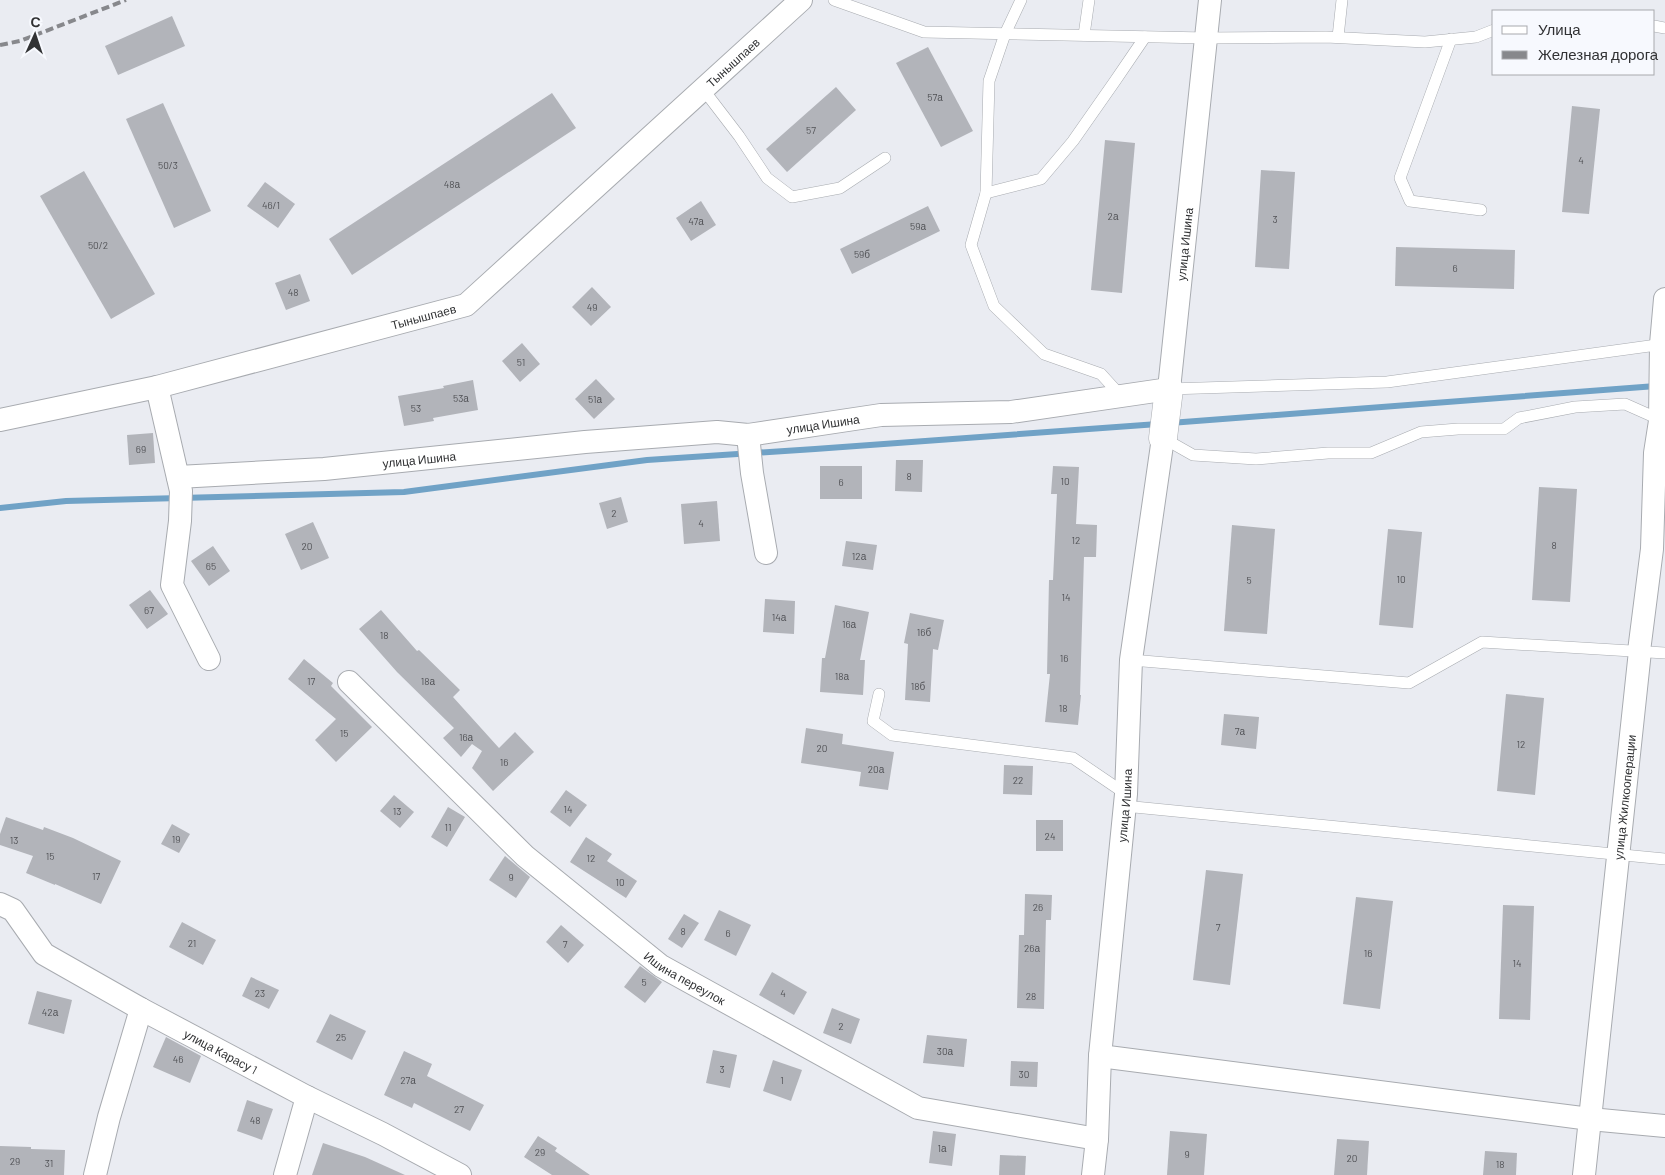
<svg xmlns="http://www.w3.org/2000/svg" width="1665" height="1175" viewBox="0 0 1665 1175" font-family="Barlow,sans-serif">
<style>
.lines{fill:none;stroke-linecap:round;stroke-linejoin:round}
.stream{stroke:#70a2c6;stroke-width:6}
.building{fill:#b2b4ba}
.lane-casing{stroke:#a8abb0;stroke-width:12}
.street-casing{stroke:#a8abb0;stroke-width:24}
.secondary-casing{stroke:#a8abb0;stroke-width:29}
.lane{stroke:#fff;stroke-width:11}
.street{stroke:#fff;stroke-width:22}
.secondary{stroke:#fff;stroke-width:28}
.rail{stroke:#87888c;stroke-width:4;stroke-dasharray:8 4;stroke-linecap:butt}
.labels{text-anchor:middle;dominant-baseline:central;stroke-width:5;stroke-linejoin:round;paint-order:stroke}
.number-label{font-size:10px;fill:#515256}
.street-label{font-size:12px;fill:#313234;stroke:#f7f9fe}
</style>
<rect width="100%" height="100%" fill="#eaecf2"/>
<g class="lines">
<g class="stream">
<path d="M 1170,423 L 1656,386"/>
<path d="M 0,508 L 66,501 L 404,492 L 647,460 L 815,449 L 1158,424"/>
</g>
</g>
<g class="building">
<path d="M 172,16 L 185,46 L 118,75 L 105,46 Z"/>
<path d="M 928,47 L 973,131 L 941,147 L 896,63 Z"/>
<path d="M 836,87 L 856,110 L 787,172 L 766,149 Z"/>
<path d="M 552,93 L 576,128 L 352,275 L 329,239 Z"/>
<path d="M 163,103 L 211,211 L 174,228 L 126,119 Z"/>
<path d="M 1572,106 L 1600,109 L 1589,214 L 1562,212 Z"/>
<path d="M 1105,140 L 1135,143 L 1122,293 L 1091,290 Z"/>
<path d="M 1261,170 L 1295,172 L 1289,269 L 1255,267 Z"/>
<path d="M 84,171 L 155,294 L 111,319 L 40,196 Z"/>
<path d="M 265,182 L 295,204 L 278,228 L 247,206 Z"/>
<path d="M 701,201 L 716,225 L 691,241 L 676,218 Z"/>
<path d="M 928,206 L 940,231 L 852,274 L 840,249 Z"/>
<path d="M 1396,247 L 1515,250 L 1514,289 L 1395,286 Z"/>
<path d="M 300,274 L 310,301 L 286,310 L 275,283 Z"/>
<path d="M 592,287 L 611,307 L 591,326 L 572,307 Z"/>
<path d="M 522,343 L 540,364 L 520,382 L 502,361 Z"/>
<path d="M 596,379 L 615,399 L 594,419 L 575,399 Z"/>
<path d="M 473,380 L 478,410 L 433,418 L 434,421 L 404,426 L 398,396 L 444,388 L 443,386 Z"/>
<path d="M 153,433 L 155,463 L 129,465 L 127,435 Z"/>
<path d="M 896,460 L 923,460 L 922,492 L 895,491 Z"/>
<rect x="820" y="466" width="42" height="33"/>
<path d="M 1053,466 L 1079,467 L 1076,524 L 1097,525 L 1096,557 L 1084,557 L 1080,695 L 1081,695 L 1078,725 L 1045,722 L 1050,674 L 1047,674 L 1049,580 L 1053,580 L 1057,494 L 1051,494 Z"/>
<path d="M 1539,487 L 1577,489 L 1570,602 L 1532,600 Z"/>
<path d="M 621,497 L 628,522 L 607,529 L 599,503 Z"/>
<path d="M 717,501 L 720,541 L 684,544 L 681,504 Z"/>
<path d="M 313,522 L 329,558 L 301,570 L 285,534 Z"/>
<path d="M 1232,525 L 1275,529 L 1267,634 L 1224,631 Z"/>
<path d="M 1388,529 L 1422,532 L 1413,628 L 1379,625 Z"/>
<path d="M 846,541 L 877,545 L 873,570 L 842,566 Z"/>
<path d="M 213,546 L 230,571 L 209,586 L 191,561 Z"/>
<path d="M 150,590 L 168,614 L 147,629 L 129,605 Z"/>
<path d="M 765,599 L 795,601 L 794,634 L 763,632 Z"/>
<path d="M 835,605 L 869,612 L 860,660 L 865,660 L 863,695 L 820,692 L 822,658 L 825,658 Z"/>
<path d="M 381,610 L 417,651 L 419,650 L 460,690 L 453,697 L 499,748 L 515,732 L 534,752 L 493,791 L 472,768 L 482,751 L 472,744 L 461,757 L 443,738 L 454,728 L 397,672 L 359,629 Z"/>
<path d="M 910,613 L 944,620 L 938,650 L 933,649 L 930,702 L 905,700 L 908,644 L 904,643 Z"/>
<path d="M 304,659 L 333,683 L 331,686 L 372,727 L 336,762 L 315,740 L 336,719 L 288,679 Z"/>
<path d="M 1506,694 L 1544,698 L 1535,795 L 1497,791 Z"/>
<path d="M 1224,714 L 1259,717 L 1256,749 L 1221,745 Z"/>
<path d="M 806,728 L 843,734 L 842,744 L 894,752 L 888,790 L 859,786 L 861,772 L 801,763 Z"/>
<path d="M 1004,765 L 1033,766 L 1032,795 L 1003,794 Z"/>
<path d="M 566,790 L 587,805 L 570,827 L 550,812 Z"/>
<path d="M 394,795 L 414,812 L 400,828 L 380,811 Z"/>
<path d="M 448,807 L 465,817 L 447,847 L 431,837 Z"/>
<path d="M 6,817 L 43,830 L 44,827 L 73,838 L 121,861 L 101,904 L 55,884 L 55,885 L 26,873 L 33,856 L 0,845 L 0,834 Z"/>
<rect x="1036" y="820" width="27" height="31"/>
<path d="M 172,824 L 190,834 L 179,853 L 161,844 Z"/>
<path d="M 586,837 L 612,854 L 607,861 L 637,881 L 626,898 L 570,862 Z"/>
<path d="M 505,856 L 530,877 L 516,898 L 489,880 Z"/>
<path d="M 1206,870 L 1243,874 L 1230,985 L 1193,980 Z"/>
<path d="M 1025,894 L 1052,895 L 1051,920 L 1046,920 L 1044,1009 L 1017,1008 L 1019,935 L 1024,935 Z"/>
<path d="M 1356,897 L 1393,901 L 1380,1009 L 1343,1004 Z"/>
<path d="M 1503,905 L 1534,906 L 1530,1020 L 1499,1019 Z"/>
<path d="M 719,910 L 751,925 L 736,956 L 704,940 Z"/>
<path d="M 684,914 L 699,923 L 682,948 L 668,939 Z"/>
<path d="M 182,922 L 216,940 L 203,965 L 169,947 Z"/>
<path d="M 561,925 L 584,945 L 568,963 L 546,942 Z"/>
<path d="M 640,966 L 662,982 L 645,1003 L 624,987 Z"/>
<path d="M 772,972 L 807,992 L 794,1015 L 759,995 Z"/>
<path d="M 251,977 L 279,990 L 269,1009 L 242,996 Z"/>
<path d="M 37,991 L 72,1000 L 64,1034 L 28,1024 Z"/>
<path d="M 832,1008 L 860,1019 L 851,1044 L 823,1033 Z"/>
<path d="M 330,1014 L 366,1031 L 352,1060 L 316,1042 Z"/>
<path d="M 927,1035 L 967,1039 L 964,1067 L 923,1063 Z"/>
<path d="M 166,1037 L 201,1056 L 190,1083 L 153,1067 Z"/>
<path d="M 713,1050 L 737,1055 L 730,1088 L 706,1083 Z"/>
<path d="M 404,1051 L 432,1064 L 427,1076 L 484,1105 L 470,1131 L 414,1103 L 412,1108 L 384,1095 Z"/>
<path d="M 773,1060 L 802,1070 L 791,1101 L 763,1091 Z"/>
<path d="M 1011,1061 L 1038,1062 L 1037,1087 L 1010,1086 Z"/>
<path d="M 247,1100 L 273,1109 L 262,1140 L 237,1131 Z"/>
<path d="M 933,1131 L 956,1134 L 952,1166 L 929,1163 Z"/>
<path d="M 1170,1131 L 1207,1134 L 1204,1175 L 1167,1175 Z"/>
<path d="M 538,1136 L 557,1148 L 555,1151 L 590,1175 L 552,1175 L 524,1157 Z"/>
<path d="M 1337,1139 L 1369,1141 L 1367,1175 L 1334,1175 Z"/>
<path d="M 323,1143 L 365,1157 L 405,1175 L 312,1175 Z"/>
<path d="M 0,1146 L 31,1147 L 31,1149 L 65,1150 L 64,1175 L 0,1175 Z"/>
<path d="M 1485,1151 L 1517,1153 L 1516,1175 L 1483,1175 Z"/>
<path d="M 1000,1155 L 1026,1156 L 1025,1175 L 999,1175 Z"/>
</g>
<g class="lines">
<g class="lane-casing">
<g id="lane">
<path d="M 834,0 L 924,32 L 1206,38 L 1326,37 L 1425,42 L 1476,37 L 1494,30"/>
<path d="M 1021,0 L 1005,34 L 989,81 L 986,193 L 971,245 L 994,306 L 1044,354 L 1101,374 L 1121,396"/>
<path d="M 1654,26 L 1665,28"/>
<path d="M 1084,35 L 1089,0"/>
<path d="M 1338,37 L 1342,0"/>
<path d="M 1451,39 L 1400,178 L 1410,201 L 1481,210"/>
<path d="M 703,89 L 739,136 L 767,178 L 792,197 L 840,188 L 885,158"/>
<path d="M 986,193 L 1041,179 L 1073,141 L 1115,81 L 1145,37"/>
<path d="M 1169,389 L 1387,382 L 1664,344"/>
<path d="M 1163,438 L 1193,455 L 1256,459 L 1328,453 L 1371,453 L 1421,432 L 1458,429 L 1504,429 L 1519,418 L 1575,407 L 1625,404 L 1661,420"/>
<path d="M 1131,660 L 1409,683 L 1482,642 L 1665,653"/>
<path d="M 879,694 L 873,721 L 892,735 L 1073,758 L 1126,794"/>
<path d="M 1124,806 L 1665,859"/>
</g>
</g>
<g class="street-casing">
<g id="street">
<path d="M 157,387 L 181,491 L 180,521 L 172,585 L 209,659"/>
<path id="s1" d="M 0,420 L 157,387 L 466,305 L 801,0"/>
<path d="M 748,435 L 752,473 L 766,553"/>
<path id="s2" d="M 178,477 L 324,469 L 585,442 L 717,432 L 748,435 L 881,415 L 1011,412 L 1169,389 L 1210,0"/>
<path id="s3" d="M 349,682 L 525,856 L 661,966 L 918,1108 L 1097,1139"/>
<path id="s4" d="M 0,904 L 13,910 L 44,954 L 141,1009 L 307,1097 L 383,1134 L 460,1175"/>
<path d="M 1100,1056 L 1590,1119 L 1665,1126"/>
<path d="M 95,1175 L 109,1117 L 141,1009"/>
<path d="M 285,1175 L 307,1097"/>
<path id="s5" d="M 1093,1175 L 1097,1139 L 1100,1056 L 1126,794 L 1131,660 L 1163,438"/>
<path id="s6" d="M 1584,1175 L 1640,651 L 1639,651 L 1652,549 L 1655,453 L 1660,421 L 1661,344 L 1665,299"/>
</g>
</g>
<g class="secondary-casing">
<path id="secondary" d="M 1163,438 L 1169,389"/>
</g>
<use href="#lane" class="lane"/>
<use href="#street" class="street"/>
<use href="#secondary" class="secondary"/>
<path class="rail" d="M 0,45 L 20,41 L 126,0"/>
</g>
<g class="labels">
<g class="number-label">
<text x="935" y="97">57а</text>
<text x="811" y="130">57</text>
<text x="1581" y="160">4</text>
<text x="168" y="165">50/3</text>
<text x="452" y="184">48а</text>
<text x="271" y="205">46/1</text>
<text x="1113" y="216">2а</text>
<text x="1275" y="219">3</text>
<text x="696" y="221">47а</text>
<text x="918" y="226">59а</text>
<text x="98" y="245">50/2</text>
<text x="862" y="254">59б</text>
<text x="1455" y="268">6</text>
<text x="293" y="292">48</text>
<text x="592" y="307">49</text>
<text x="521" y="362">51</text>
<text x="461" y="398">53а</text>
<text x="595" y="399">51а</text>
<text x="416" y="408">53</text>
<text x="141" y="449">69</text>
<text x="909" y="476">8</text>
<text x="1065" y="481">10</text>
<text x="841" y="482">6</text>
<text x="614" y="513">2</text>
<text x="701" y="523">4</text>
<text x="1076" y="540">12</text>
<text x="1554" y="545">8</text>
<text x="307" y="546">20</text>
<text x="859" y="556">12а</text>
<text x="211" y="566">65</text>
<text x="1401" y="579">10</text>
<text x="1249" y="580">5</text>
<text x="1066" y="597">14</text>
<text x="149" y="610">67</text>
<text x="779" y="617">14а</text>
<text x="849" y="624">16а</text>
<text x="924" y="632">16б</text>
<text x="384" y="635">18</text>
<text x="1064" y="658">16</text>
<text x="842" y="676">18а</text>
<text x="311" y="681">17</text>
<text x="428" y="681">18а</text>
<text x="918" y="686">18б</text>
<text x="1063" y="708">18</text>
<text x="1240" y="731">7а</text>
<text x="344" y="733">15</text>
<text x="466" y="737">16а</text>
<text x="1521" y="744">12</text>
<text x="822" y="748">20</text>
<text x="504" y="762">16</text>
<text x="876" y="769">20а</text>
<text x="1018" y="780">22</text>
<text x="568" y="809">14</text>
<text x="397" y="811">13</text>
<text x="448" y="827">11</text>
<text x="1050" y="836">24</text>
<text x="176" y="839">19</text>
<text x="14" y="840">13</text>
<text x="50" y="856">15</text>
<text x="591" y="858">12</text>
<text x="96" y="876">17</text>
<text x="511" y="877">9</text>
<text x="620" y="882">10</text>
<text x="1038" y="907">26</text>
<text x="1218" y="927">7</text>
<text x="683" y="931">8</text>
<text x="728" y="933">6</text>
<text x="192" y="943">21</text>
<text x="565" y="944">7</text>
<text x="1032" y="948">26а</text>
<text x="1368" y="953">16</text>
<text x="1517" y="963">14</text>
<text x="644" y="982">5</text>
<text x="260" y="993">23</text>
<text x="783" y="993">4</text>
<text x="1031" y="996">28</text>
<text x="50" y="1012">42а</text>
<text x="841" y="1026">2</text>
<text x="341" y="1037">25</text>
<text x="945" y="1051">30а</text>
<text x="178" y="1059">46</text>
<text x="722" y="1069">3</text>
<text x="1024" y="1074">30</text>
<text x="408" y="1080">27а</text>
<text x="782" y="1080">1</text>
<text x="459" y="1109">27</text>
<text x="255" y="1120">48</text>
<text x="942" y="1148">1а</text>
<text x="540" y="1152">29</text>
<text x="1187" y="1154">9</text>
<text x="1352" y="1158">20</text>
<text x="15" y="1161">29</text>
<text x="49" y="1163">31</text>
<text x="1500" y="1164">18</text>
</g>
<g class="street-label">
<text stroke="none"><textPath href="#s1" startOffset="841">Тынышпаев</textPath></text>
<text stroke="none"><textPath href="#s2" startOffset="1142">улица Ишина</textPath></text>
<text stroke="none"><textPath href="#s1" startOffset="436">Тынышпаев</textPath></text>
<text stroke="none"><textPath href="#s2" startOffset="648">улица Ишина</textPath></text>
<text stroke="none"><textPath href="#s2" startOffset="242">улица Ишина</textPath></text>
<text stroke="none"><textPath href="#s6" startOffset="380">улица Жилкооперации</textPath></text>
<text stroke="none"><textPath href="#s5" startOffset="371">улица Ишина</textPath></text>
<text stroke="none"><textPath href="#s3" startOffset="449">Ишина переулок</textPath></text>
<text stroke="none"><textPath href="#s4" startOffset="270">улица Карасу 1</textPath></text>
</g>
</g>
<rect x="1492" y="10" width="162" height="65" fill="#f7f9fe" stroke="#a8a9ad"/>
<rect x="1502" y="26" width="25" height="8" fill="#ffffff" stroke="#a8a9ad"/>
<text x="1538" y="35" font-size="15" fill="#313234">Улица</text>
<rect x="1502" y="51" width="25" height="8" fill="#87888c" stroke="#a8a9ad"/>
<text x="1538" y="60" font-size="15" fill="#313234">Железная дорога</text>
<g transform="translate(35 35) rotate(3)" stroke="#f7f9fe" stroke-width="4" paint-order="stroke">
<path d="M0-4L9 19L0 12L-9 19Z" fill="#313234"/>
<text y="-8" font-size="14" font-weight="bold" text-anchor="middle" fill="#313234">С</text>
</g>
</svg>
